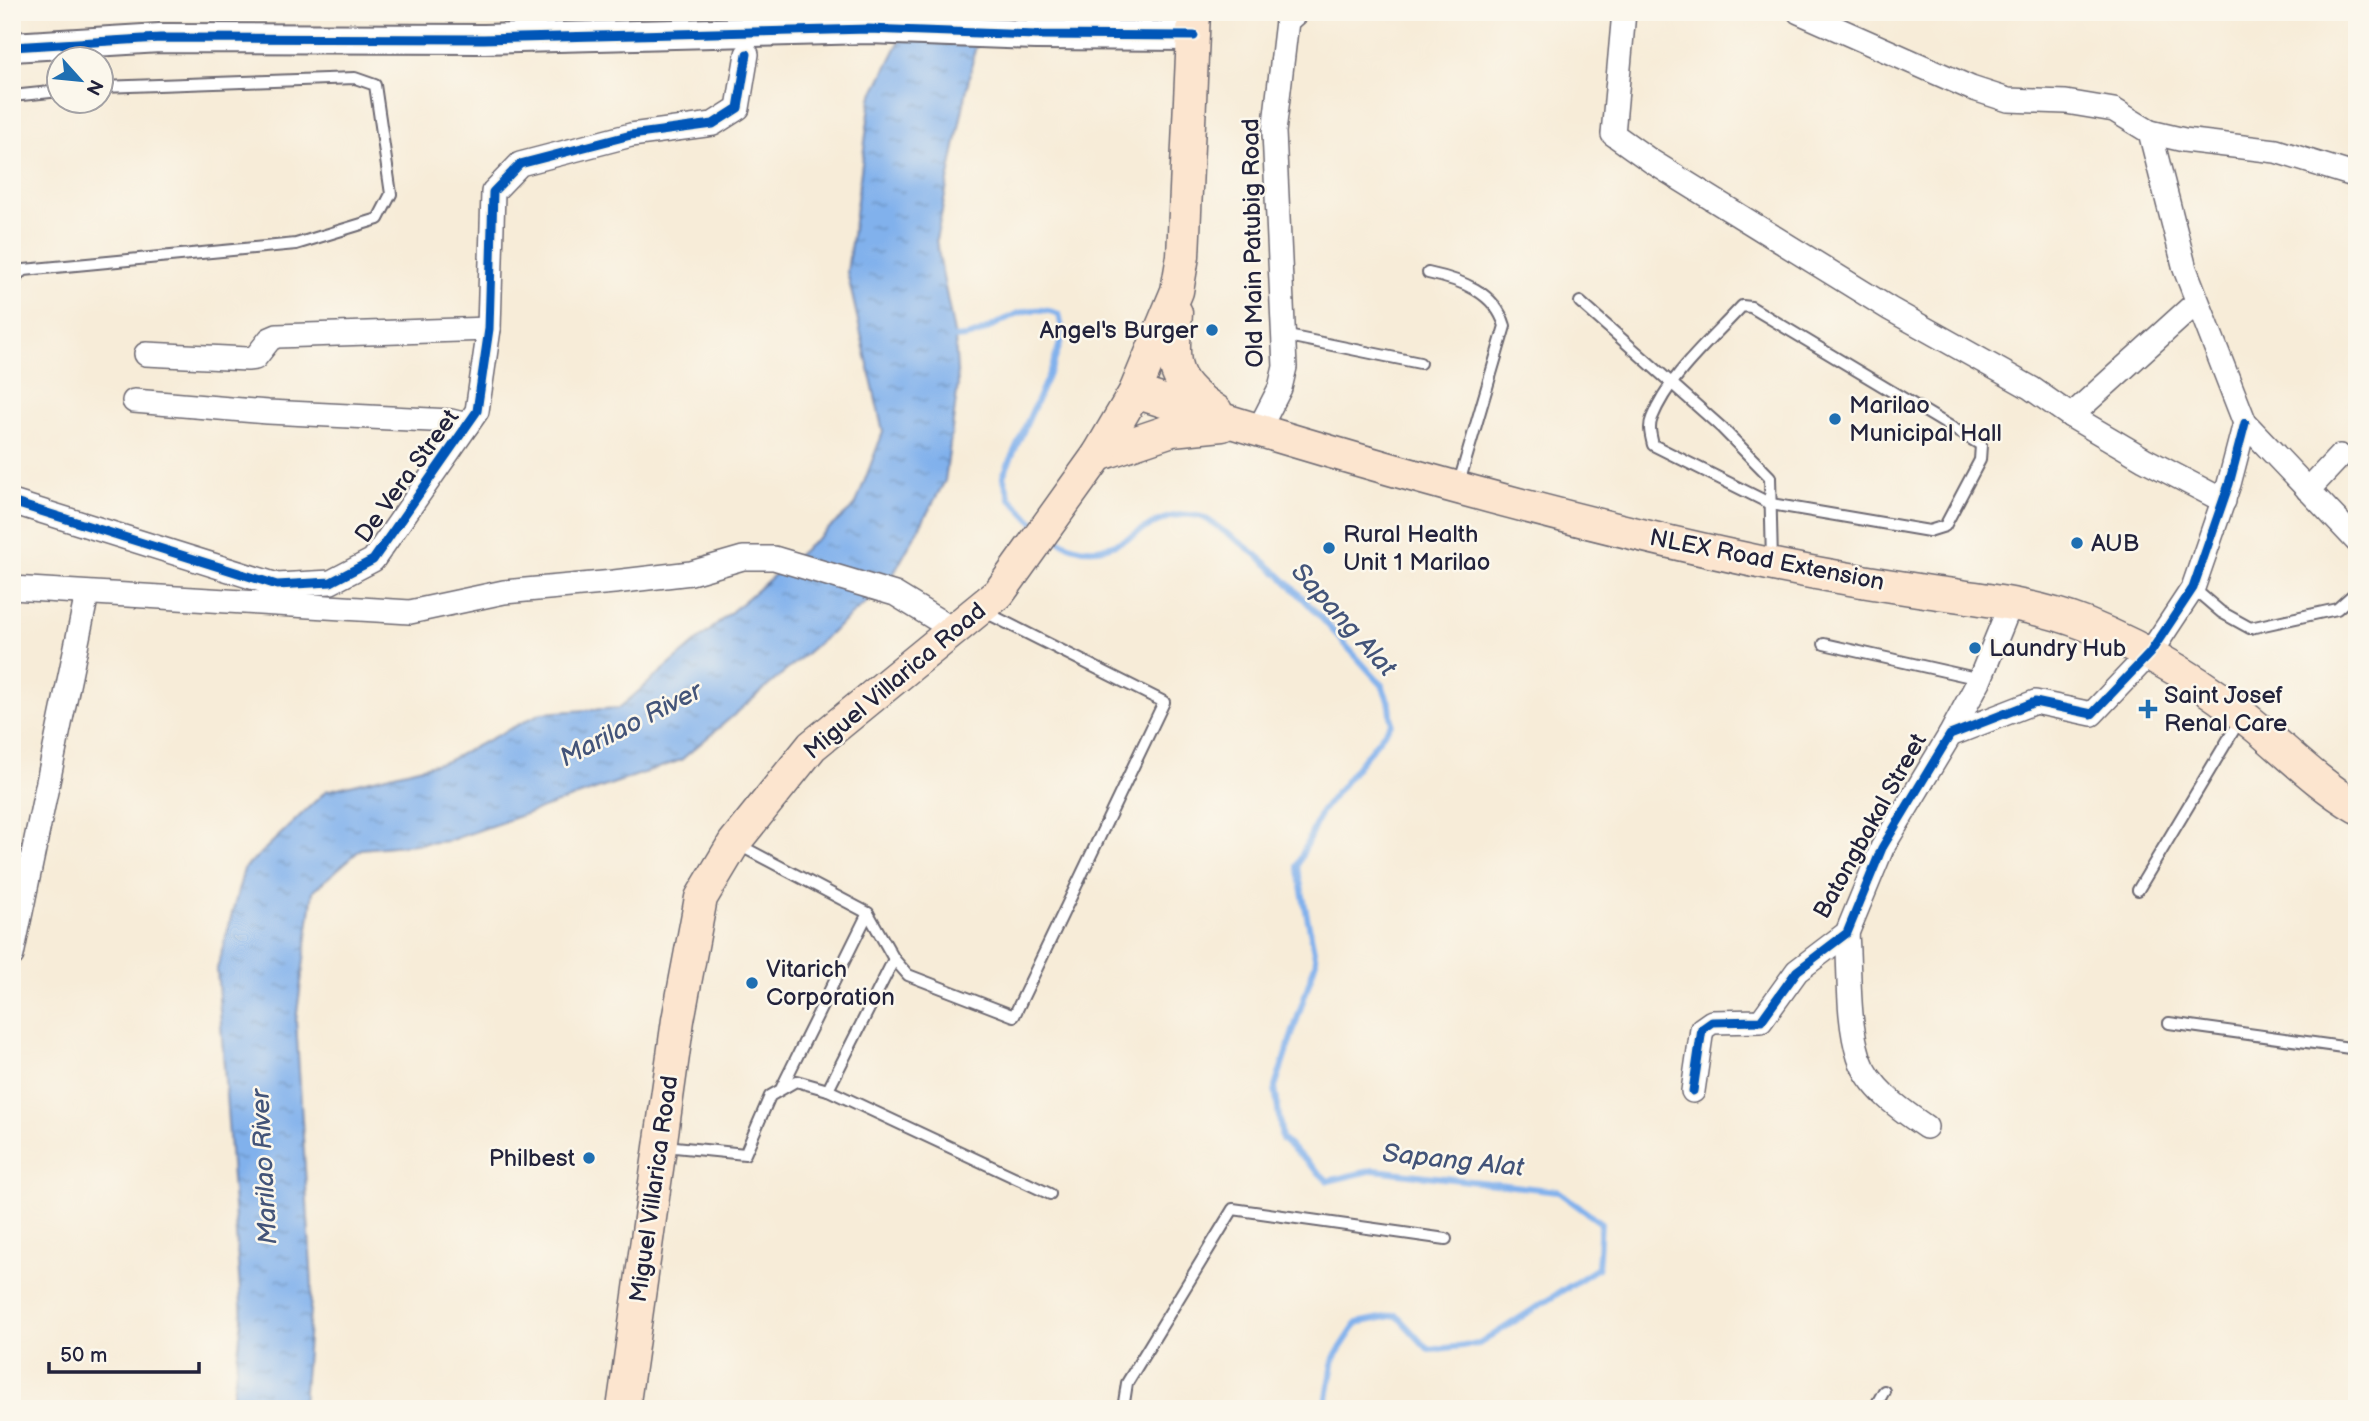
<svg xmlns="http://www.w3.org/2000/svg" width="2369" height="1421" viewBox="0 0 2369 1421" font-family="'Balsamiq Sans',sans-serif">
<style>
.water{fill:url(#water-ripples);stroke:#526a94;stroke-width:2}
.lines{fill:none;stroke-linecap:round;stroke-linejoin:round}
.stream{stroke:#81b1ec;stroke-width:6}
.service-casing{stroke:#6d6972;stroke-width:14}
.minor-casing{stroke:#6d6972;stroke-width:26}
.tertiary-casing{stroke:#6d6972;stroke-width:32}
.secondary-casing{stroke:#6d6972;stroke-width:35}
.service{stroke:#fff;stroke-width:10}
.minor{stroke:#fff;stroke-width:23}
.tertiary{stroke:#fff;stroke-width:28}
.secondary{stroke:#fce5cf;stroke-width:32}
.cycleway-casing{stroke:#fbf7ec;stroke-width:13}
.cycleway{stroke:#0057b8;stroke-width:9}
.poi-dot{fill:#1f6fb2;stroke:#fbf7ec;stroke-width:2.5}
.labels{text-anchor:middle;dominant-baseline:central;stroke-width:5;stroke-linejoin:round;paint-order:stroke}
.street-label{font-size:24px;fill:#22223b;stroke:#fbf7ec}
.poi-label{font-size:24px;fill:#22223b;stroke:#fbf7ec;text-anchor:start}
.water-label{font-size:26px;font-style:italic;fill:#435479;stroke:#fbf7ec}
</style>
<defs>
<pattern id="water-ripples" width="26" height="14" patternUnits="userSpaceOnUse" patternTransform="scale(1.75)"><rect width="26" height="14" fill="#81b1ec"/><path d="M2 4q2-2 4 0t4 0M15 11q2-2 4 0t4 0" fill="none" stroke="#6990c0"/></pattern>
</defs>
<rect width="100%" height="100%" fill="#fbf7ec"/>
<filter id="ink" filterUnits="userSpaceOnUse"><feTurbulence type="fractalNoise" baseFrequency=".0143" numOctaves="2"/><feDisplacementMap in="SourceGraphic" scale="14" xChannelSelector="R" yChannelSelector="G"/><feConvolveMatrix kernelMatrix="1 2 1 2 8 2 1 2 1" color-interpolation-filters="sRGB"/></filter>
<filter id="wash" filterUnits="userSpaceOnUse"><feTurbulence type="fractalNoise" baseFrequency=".00686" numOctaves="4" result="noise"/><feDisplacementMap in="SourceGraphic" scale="28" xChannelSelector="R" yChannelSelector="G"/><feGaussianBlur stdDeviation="1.57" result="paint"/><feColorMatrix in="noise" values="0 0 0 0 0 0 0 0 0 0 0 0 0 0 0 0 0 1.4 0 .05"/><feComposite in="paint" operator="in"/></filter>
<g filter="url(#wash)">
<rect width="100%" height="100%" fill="#f7ecd8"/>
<path class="water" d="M 914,12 L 1003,12 L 975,49 L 936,240 L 955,339 L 958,385 L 945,481 L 888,584 L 681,760 L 448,841 L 361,849 L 313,891 L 296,1021 L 312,1284 L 303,1404 L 302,1409 L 228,1409 L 232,1402 L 242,1318 L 217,969 L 244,869 L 326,791 L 447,761 L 541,713 L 619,708 L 855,506 L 883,432 L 847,272 L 871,98 Z"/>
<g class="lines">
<g class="stream">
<path d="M 948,337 C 989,345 1011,295 1059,314 L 1063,334 L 1053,365 L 1003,476 L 1010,498 L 1037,526"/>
<path d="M 1052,536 C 1117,580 1146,500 1202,517 C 1210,520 1218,528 1225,532 C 1285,570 1333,633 1382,685 L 1390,705 L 1392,723 L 1321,812 L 1297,866 L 1316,961 L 1275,1087 L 1282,1139 L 1328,1181 L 1374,1170 L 1557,1191 L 1601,1223 L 1598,1268 L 1479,1344 L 1429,1350 L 1396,1315 L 1357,1323 L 1334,1358 L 1325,1409"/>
</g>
</g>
</g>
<g filter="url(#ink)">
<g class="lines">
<g class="service-casing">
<g id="service">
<path d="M 12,96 L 60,91"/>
<path d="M 1428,273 C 1461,280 1495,292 1505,326 L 1458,486"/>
<path d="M 12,293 L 17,275 L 24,270 L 296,244 L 378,219 L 391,194 L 375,85 L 355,78 L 102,87"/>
<path d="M 1580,302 L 1722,428 L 1770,477 L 1772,563"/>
<path d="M 1742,306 L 1751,307 L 1981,445 L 1980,460 L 1945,526 L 1929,531 L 1771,504 L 1653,445 C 1651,436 1648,427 1652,418 C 1669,375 1711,340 1742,306 Z"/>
<path d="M 1283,335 L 1420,363"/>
<path d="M 2193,588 L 2221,612 L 2250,628 L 2337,609 L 2357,591"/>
<path d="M 1824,644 L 1980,679"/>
<path d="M 739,845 L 868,913 L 782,1087"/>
<path d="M 2138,890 L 2241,718"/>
<path d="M 868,913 L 894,959 L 908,975 L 1014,1016 L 1164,702 L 985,612"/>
<path d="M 2169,1023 L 2357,1049"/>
<path d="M 828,1090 L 894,959"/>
<path d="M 665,1146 L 745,1154 L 770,1096 L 796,1081 L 828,1090 L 1050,1194"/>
<path d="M 1123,1409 L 1127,1383 L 1233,1209 L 1446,1239"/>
<path d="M 1874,1409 L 1884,1391"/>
</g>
</g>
<g class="minor-casing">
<g id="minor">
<path d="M 1624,12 L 1613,134 L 1651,161 L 1890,309 L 2031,388 L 2071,416 L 2144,459 L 2224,501"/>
<path d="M 1799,12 L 1971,88 L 2008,100 L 2066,102 L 2114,110 L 2150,132 L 2185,269 L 2245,423 L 2357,541"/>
<path d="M 2150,132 L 2184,140 L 2276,151 L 2357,176"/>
<path d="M 146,354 L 247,359 L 255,358 L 270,339 L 277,336 L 489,329"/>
<path d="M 134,401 L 268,412 L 451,421 L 467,425"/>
<path d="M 2071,416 L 2197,302"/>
<path d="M 1258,431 L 1280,388 L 1285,367 L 1274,132 L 1287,21 L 1297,12"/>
<path d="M 2308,490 L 2340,456"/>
<path d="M 12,502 L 277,585 L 331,582 L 373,560 L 477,411 L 489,329 L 493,192 L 520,164 L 631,135 L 713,124 L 738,108 L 747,54"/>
<path d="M 12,588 L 410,612 L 504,592 L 614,582 L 691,573 L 743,558 L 774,558 L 895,594 L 954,630"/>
<path d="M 1950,735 L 1980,679 L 2011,603"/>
<path d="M 1847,933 C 1850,973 1847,1019 1859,1057 C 1869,1088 1901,1110 1926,1127"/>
<path d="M 12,955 L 87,594"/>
<path d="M 1693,1091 L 1702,1029 L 1712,1022 L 1761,1021 L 1797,971 L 1847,933 L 1882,848 L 1950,735 L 2035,702 L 2092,714 L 2150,653 L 2193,588 L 2229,484 L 2245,423"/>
</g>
</g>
<g class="tertiary-casing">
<path id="tertiary" d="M 12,47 L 160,38 L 484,39 L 868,29 L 1036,35 L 1194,36"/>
</g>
<g class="secondary-casing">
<g id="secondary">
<path d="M 1176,313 C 1172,365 1169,381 1216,411"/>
<path d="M 1135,392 C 1343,458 1555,519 1769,564 C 1823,575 1877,584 1931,592 C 1983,599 2036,605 2085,624 C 2149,650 2207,685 2259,729 C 2291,756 2320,785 2357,807"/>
<path d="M 1098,455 L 1172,430 L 1222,425"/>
<path d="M 623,1409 L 678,1020 L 701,898 L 734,843 L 812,746 L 999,593 L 1098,455 L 1135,392 L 1177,291 L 1183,256 L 1194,12"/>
</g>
</g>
<use href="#service" class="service"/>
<use href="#minor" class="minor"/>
<use href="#tertiary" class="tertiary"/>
<use href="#secondary" class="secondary"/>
<g class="cycleway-casing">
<g id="cycleway">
<path d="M 12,47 L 160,38 L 484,39 L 868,29 L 1036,35 L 1194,36"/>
<path d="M 12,502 L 277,585 L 331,582 L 373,560 L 477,411 L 489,329 L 493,192 L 520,164 L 631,135 L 713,124 L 738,108 L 747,54"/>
<path d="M 1693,1091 L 1702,1029 L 1712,1022 L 1761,1021 L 1797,971 L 1847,933 L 1882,848 L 1950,735 L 2035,702 L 2092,714 L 2150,653 L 2193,588 L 2229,484 L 2245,423"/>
</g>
</g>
<use href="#cycleway" class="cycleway"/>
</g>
</g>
<g class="poi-dot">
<circle cx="1212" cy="330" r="7"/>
<circle cx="1835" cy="419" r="7"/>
<circle cx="2077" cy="543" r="7"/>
<circle cx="1329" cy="548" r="7"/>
<circle cx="1975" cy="648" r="7"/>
<path d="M2144.5 698.5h7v7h7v7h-7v7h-7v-7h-7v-7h7z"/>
<circle cx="752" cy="983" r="7"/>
<circle cx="589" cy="1158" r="7"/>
</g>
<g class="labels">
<g class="street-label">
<text transform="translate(1253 243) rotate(-91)">Old Main Patubig Road</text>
<text transform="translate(407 476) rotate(-54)">De Vera Street</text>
<text transform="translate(1767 560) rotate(11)">NLEX Road Extension</text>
<text transform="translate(895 681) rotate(-40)">Miguel Villarica Road</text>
<text transform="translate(1870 826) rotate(-61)">Batongbakal Street</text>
<text transform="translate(654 1189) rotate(-82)">Miguel Villarica Road</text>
</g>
<g class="poi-label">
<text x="1198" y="330" text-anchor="end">Angel's Burger</text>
<text x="1849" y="405">Marilao<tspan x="1849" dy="28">Municipal Hall</tspan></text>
<text x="1343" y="534">Rural Health<tspan x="1343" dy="28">Unit 1 Marilao</tspan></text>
<text x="2091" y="543">AUB</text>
<text x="1989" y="648">Laundry Hub</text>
<text x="2164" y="695">Saint Josef<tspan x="2164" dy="28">Renal Care</tspan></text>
<text x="766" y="969">Vitarich<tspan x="766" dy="28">Corporation</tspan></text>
<text x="575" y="1158" text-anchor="end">Philbest</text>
</g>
<g class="water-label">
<text transform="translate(1343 620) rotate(48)">Sapang Alat</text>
<text transform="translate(631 725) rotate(-27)">Marilao River</text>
<text transform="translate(1453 1161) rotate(6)">Sapang Alat</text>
<text transform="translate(265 1167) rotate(-93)">Marilao River</text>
</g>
</g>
<rect width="2369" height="1421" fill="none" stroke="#fbf7ec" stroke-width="42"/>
<g transform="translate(80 80) rotate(117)"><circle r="33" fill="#fbf7ec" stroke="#a4a2a5" stroke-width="2"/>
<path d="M0-5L12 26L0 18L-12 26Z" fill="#1f6fb2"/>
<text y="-10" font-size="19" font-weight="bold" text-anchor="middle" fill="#22223b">N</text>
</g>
<path d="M49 1362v10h150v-10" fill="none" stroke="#22223b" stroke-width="3.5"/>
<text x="60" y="1362" font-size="21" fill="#22223b" stroke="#fbf7ec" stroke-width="5" paint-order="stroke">50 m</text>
</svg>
